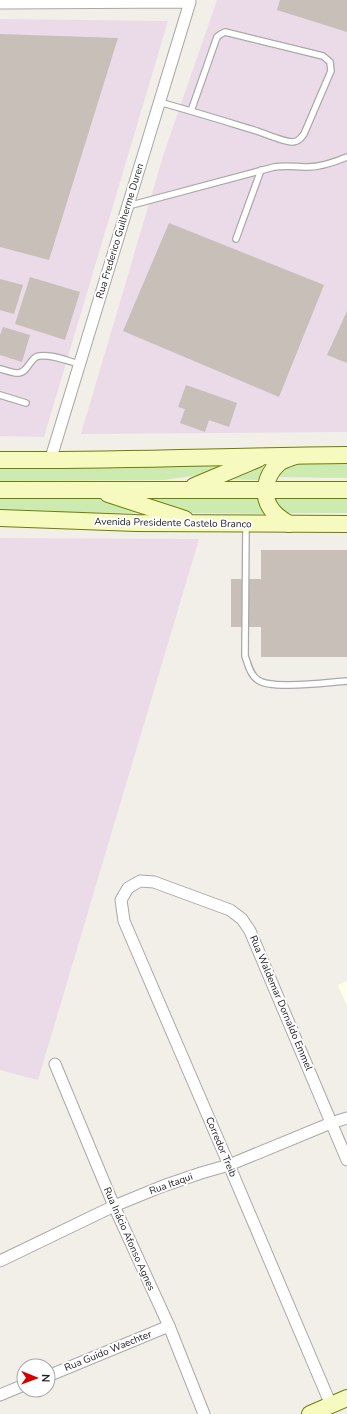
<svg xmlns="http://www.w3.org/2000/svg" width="347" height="1414" viewBox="0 0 347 1414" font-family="'Nunito Sans',sans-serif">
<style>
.industrial{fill:#ebdbe8}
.education{fill:#ffffe5}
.grass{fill:#cdebb0}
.building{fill:#c7bfb8}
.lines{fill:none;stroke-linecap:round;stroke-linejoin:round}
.lane-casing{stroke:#a9a9a9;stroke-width:8}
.street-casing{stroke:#a9a9a9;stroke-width:13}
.secondary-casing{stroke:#707d05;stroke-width:18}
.lane{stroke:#fff;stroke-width:5.5}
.street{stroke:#fff;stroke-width:11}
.secondary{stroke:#f7fabf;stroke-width:16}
.labels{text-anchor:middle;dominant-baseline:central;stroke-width:4;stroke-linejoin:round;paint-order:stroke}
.street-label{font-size:10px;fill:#222;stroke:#fff}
</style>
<rect width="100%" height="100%" fill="#f2efe9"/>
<g class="industrial">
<path d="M 217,0 L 347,0 L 347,432 L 81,434 L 164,153 Z"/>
<path d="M 0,19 L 168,21 L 44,437 L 0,436 Z"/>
<path d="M 0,538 L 199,539 L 38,1080 L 0,1070 Z"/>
</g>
<path class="education" d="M 347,981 L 347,1006 L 338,985 Z"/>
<g class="grass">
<path d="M 243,460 L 212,473 L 164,480 L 0,481 L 0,461 Z"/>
<path d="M 270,460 L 264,467 L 260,480 L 219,479 Z"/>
<path d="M 347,462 L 347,478 L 270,477 L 284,463 Z"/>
<path d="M 138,495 L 259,495 L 270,514 L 193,513 L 158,503 Z"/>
<path d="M 271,496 L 347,496 L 347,513 L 290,513 C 280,510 277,504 271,496 Z"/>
<path d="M 0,497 L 109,497 L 160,513 L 0,512 Z"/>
</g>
<g class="building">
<path d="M 280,0 L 347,0 L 347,32 L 277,10 Z"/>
<path d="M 0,34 L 118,38 L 49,260 L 0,247 Z"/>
<path d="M 169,223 L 324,285 L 279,397 L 123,331 Z"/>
<path d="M 30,277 L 80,292 L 65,340 L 15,324 Z"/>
<path d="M 0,279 L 23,285 L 14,314 L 0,310 Z"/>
<path d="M 347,311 L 347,363 L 327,355 Z"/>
<path d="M 3,327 L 30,335 L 22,362 L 0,355 L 0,335 Z"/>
<path d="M 186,385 L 237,403 L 229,427 L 209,420 L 205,432 L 180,423 L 185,409 L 178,407 Z"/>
<path d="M 261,550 L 347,550 L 347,657 L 261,657 L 261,627 L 231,627 L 231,579 L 261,579 Z"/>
</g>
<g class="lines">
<g class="lane-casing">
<g id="lane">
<path d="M 159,102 C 192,111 224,121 257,131 C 265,134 285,142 292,142 C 298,142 301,138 304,134 L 331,71 L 330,62 L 323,56 L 225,32 L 221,34 L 217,37 L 191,111"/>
<path d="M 128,206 L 274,167 C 286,165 296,167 308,167 C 322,167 335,162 347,157"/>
<path d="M 236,239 L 261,170"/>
<path d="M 0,369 C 5,370 13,373 18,373 C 28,373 30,357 39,356 C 52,354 67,361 79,364"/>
<path d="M 0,395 L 26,403"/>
<path d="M 246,524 L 245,656 C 248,664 250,675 258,680 C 271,690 329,682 347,681"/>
</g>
</g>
<g class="street-casing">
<g id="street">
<path d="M 0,3 L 190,2 L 50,461"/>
<path d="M 55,1064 L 114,1206 L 169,1326 L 204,1414"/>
<path d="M 0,1261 L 114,1206 L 163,1186 L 201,1173 L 229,1165 L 331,1123 L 347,1118"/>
<path d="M 48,1376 L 169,1326"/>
<path d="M 0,1395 L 24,1385"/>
<path d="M 331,1405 L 229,1165 L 124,921 L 121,900 L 128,888 L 140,881 L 154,882 L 230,910 L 242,919 L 250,931 L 347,1160"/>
</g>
</g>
<g class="secondary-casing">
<g id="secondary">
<path d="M 0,460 C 116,461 231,456 347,455"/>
<path d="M 194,486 L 258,459"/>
<path d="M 0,490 L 347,490"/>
<path d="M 108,494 L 185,519"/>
<path d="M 0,518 L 136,523 L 347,524"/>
<path d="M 289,524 C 283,520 276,516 272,510 C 261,496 265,476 278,464 C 282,460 290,458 295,456"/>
<path d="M 310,1414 L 347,1398"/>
</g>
</g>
<use href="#lane" class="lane"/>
<use href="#street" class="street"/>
<use href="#secondary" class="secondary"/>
</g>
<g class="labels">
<g class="street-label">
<text transform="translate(120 231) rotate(-73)">Rua Frederico Guilherme Duren</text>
<text transform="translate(173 523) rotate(1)">Avenida Presidente Castelo Branco</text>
<text transform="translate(281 1003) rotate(67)">Rua Waldemar Dornaldo Emmel</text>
<text transform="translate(221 1147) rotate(67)">Corredor Treib</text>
<text transform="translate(171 1184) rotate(-20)">Rua Itaqui</text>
<text transform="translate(129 1239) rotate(66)">Rua Inácio Afonso Agnes</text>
<text transform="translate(108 1351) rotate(-22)">Rua Guido Waechter</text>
</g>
</g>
<g transform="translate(36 1378) rotate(91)"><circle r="19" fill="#ffffff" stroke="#a7a7a7"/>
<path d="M0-3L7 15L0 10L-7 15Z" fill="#d40000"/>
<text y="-6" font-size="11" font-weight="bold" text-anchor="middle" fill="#222222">N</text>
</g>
</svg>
